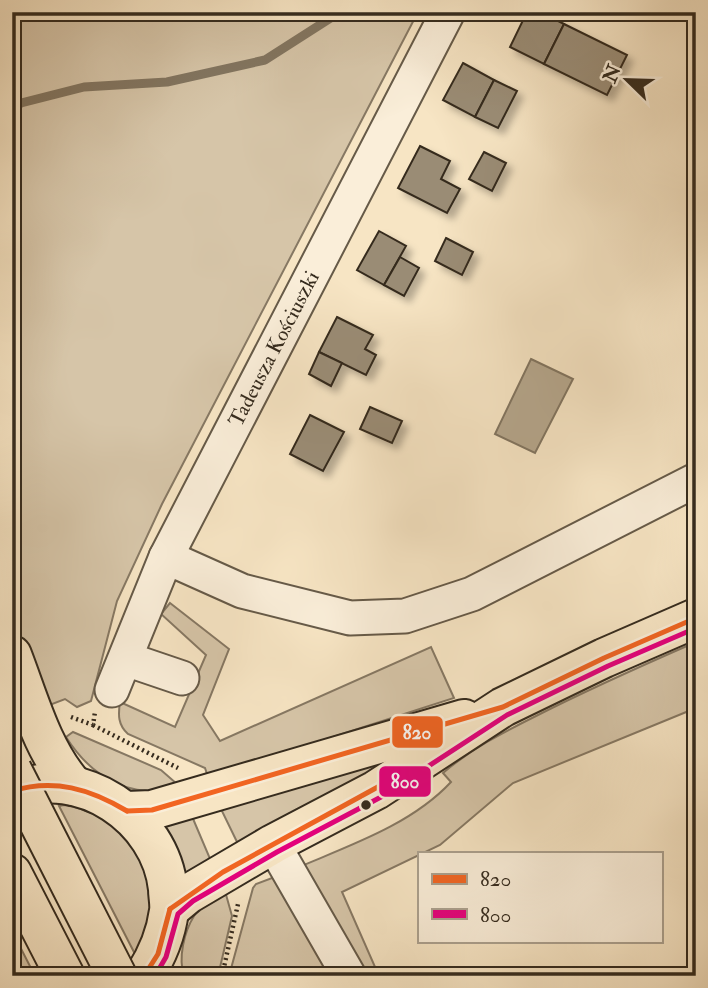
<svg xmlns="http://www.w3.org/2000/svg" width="708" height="988" viewBox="0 0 708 988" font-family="'IM FELL Double Pica',serif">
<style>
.green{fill:#d6c5a8;stroke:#867863;stroke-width:2}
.water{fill:#b5a68c;stroke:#827560;stroke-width:2}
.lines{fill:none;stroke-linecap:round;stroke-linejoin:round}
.stream{stroke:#827560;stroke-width:9}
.building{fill:#9a8c74;stroke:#352b1e;stroke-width:2;filter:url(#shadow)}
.minor-casing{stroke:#665a48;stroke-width:37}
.major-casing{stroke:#352b1e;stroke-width:42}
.path{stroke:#352b1e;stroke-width:4.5;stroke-dasharray:2 3.5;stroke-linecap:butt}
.minor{stroke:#faeed9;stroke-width:33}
.major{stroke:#f7e5c4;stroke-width:38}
.major-bridge-casing{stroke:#352b1e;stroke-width:42;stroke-linecap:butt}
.major-bridge{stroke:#f7e5c4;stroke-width:38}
.bus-1-casing{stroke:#faeed9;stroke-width:10}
.bus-2-casing{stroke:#faeed9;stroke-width:10}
.bus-1{stroke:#f26522;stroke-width:5}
.bus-2{stroke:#e5007d;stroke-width:5}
.bus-dot{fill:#352b1e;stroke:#faeed9;stroke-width:2.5}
.labels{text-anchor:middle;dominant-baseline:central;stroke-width:5;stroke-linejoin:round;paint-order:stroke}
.street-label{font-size:21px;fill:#352b1e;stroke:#faeed9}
.line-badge{stroke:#faeed9;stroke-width:2.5}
.badge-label{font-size:19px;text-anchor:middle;font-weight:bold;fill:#fff}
</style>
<defs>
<filter id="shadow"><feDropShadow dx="6" dy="6" stdDeviation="3.5" flood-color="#0004"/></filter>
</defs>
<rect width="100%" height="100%" fill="#f7e5c4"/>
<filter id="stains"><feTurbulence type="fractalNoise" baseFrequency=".00286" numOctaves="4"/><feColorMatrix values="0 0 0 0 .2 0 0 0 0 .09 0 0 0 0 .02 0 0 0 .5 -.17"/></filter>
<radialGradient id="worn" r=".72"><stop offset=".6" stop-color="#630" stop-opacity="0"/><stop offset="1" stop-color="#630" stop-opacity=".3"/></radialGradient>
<g class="green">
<path d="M 12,12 L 418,12 L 162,504 L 117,601 L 91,701 L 77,707 L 65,699 L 47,706 L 12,625 Z"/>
<path d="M 170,603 L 229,649 L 203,715 L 220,741 L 431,647 L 454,698 L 208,777 L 205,768 L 128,734 C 118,725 118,715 120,702 L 175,727 L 206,655 L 161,614 Z"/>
<path d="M 696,642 L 696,708 L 513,783 L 440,845 L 342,892 L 379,976 L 363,976 L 299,867 C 351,845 412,824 451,782 L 443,773 C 471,749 502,733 534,717 C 587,690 641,666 696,642 Z"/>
<path d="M 73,732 L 161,770 L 177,784 C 169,786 159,791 150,791 C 113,790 85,767 66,737 Z"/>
<path d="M 411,750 L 239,846 L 219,805 Z"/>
<path d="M 64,805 C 115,813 153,857 151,909 C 150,926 142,941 136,956 L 59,806 Z"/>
<path d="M 191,814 L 211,861 L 189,875 L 184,872 L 163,826 Z"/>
<path d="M 280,875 L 341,976 L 229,976 L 253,888 L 256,884 Z"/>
<path d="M 225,891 L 232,916 L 218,976 L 184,976 C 178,958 184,932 194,916 C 201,905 214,898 225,891 Z"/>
<path d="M 12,931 L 35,976 L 12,976 Z"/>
</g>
<path class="water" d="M 531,359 L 573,379 L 535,453 L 495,434 Z"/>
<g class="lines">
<path class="stream" d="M 12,108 L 21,103 L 84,87 L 167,82 L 265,60 L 340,12"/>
</g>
<g class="building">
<path d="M 527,12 L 541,12 L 564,24 L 544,64 L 510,47 Z"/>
<path d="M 564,24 L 627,55 L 607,95 L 544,64 Z"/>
<path d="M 463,63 L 494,80 L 475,117 L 443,100 Z"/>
<path d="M 494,80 L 517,91 L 498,128 L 475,117 Z"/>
<path d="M 420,146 L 450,161 L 441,179 L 460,189 L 447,213 L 398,188 Z"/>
<path d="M 484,152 L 506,163 L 492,191 L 469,179 Z"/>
<path d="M 379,231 L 406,246 L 384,285 L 357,270 Z"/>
<path d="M 446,238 L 473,252 L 462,275 L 435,261 Z"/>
<path d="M 400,257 L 419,268 L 404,296 L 384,285 Z"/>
<path d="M 337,317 L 373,335 L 365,349 L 376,355 L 366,375 L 319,352 Z"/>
<path d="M 319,352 L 342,363 L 331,386 L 309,374 Z"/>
<path d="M 370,407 L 402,421 L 392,443 L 360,429 Z"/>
<path d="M 310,415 L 344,432 L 323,471 L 290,454 Z"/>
</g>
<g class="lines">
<g class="minor-casing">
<g id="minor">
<path d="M 166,557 L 242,591 L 350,618 L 405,616 L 472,594 L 696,480"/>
<path d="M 126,659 L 182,678"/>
<path id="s1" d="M 112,690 L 166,557 L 448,12"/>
<path d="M 273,844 L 349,976"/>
</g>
</g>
<g class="major-casing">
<g id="major">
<path d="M 12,655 C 29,699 42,750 74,786"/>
<path d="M 12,791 C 81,763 161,818 168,889 C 168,896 170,904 169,911 C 166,934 157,956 144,976"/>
<path d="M 127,811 L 152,810 L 464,719"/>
<path d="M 12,873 L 65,976"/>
<path d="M 170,909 L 188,894 L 273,844 L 376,790 L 503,707 L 604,658 L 696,618"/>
</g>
</g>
<g class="path">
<path d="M 71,717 L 93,725 L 95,712"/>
<path d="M 93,725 L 178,768"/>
<path d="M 222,976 L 238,904"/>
</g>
<use href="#minor" class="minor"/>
<use href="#major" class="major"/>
<g class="major-bridge-casing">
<path id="major-bridge" d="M 12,770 L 117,976"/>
</g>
<use href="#major-bridge" class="major-bridge"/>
<g class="bus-1-casing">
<g id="bus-1">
<path d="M 12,791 C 54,778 90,789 127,811"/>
<path d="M 127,811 L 152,810 L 503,707 L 604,658 L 696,618"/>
<path d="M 170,909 L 223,872 L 396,777"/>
<path d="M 144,976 L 158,954 L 170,909"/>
</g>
</g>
<g class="bus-2-casing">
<path id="bus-2" d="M 155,976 L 166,957 L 178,914 L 193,901 L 277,852 L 381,797 L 507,715 L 608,666 L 696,628"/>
</g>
<use href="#bus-1" class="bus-1"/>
<use href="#bus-2" class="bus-2"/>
</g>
<circle class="bus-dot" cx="366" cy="805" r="6"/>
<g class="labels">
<g class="street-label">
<text stroke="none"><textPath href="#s1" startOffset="378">Tadeusza Kościuszki</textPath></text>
</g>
</g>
<g class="line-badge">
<rect x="391" y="715" width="53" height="34" rx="7" fill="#f26522"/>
<rect x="378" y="765" width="54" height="33" rx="7" fill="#e5007d"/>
</g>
<g class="badge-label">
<text x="417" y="739">820</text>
<text x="405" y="788">800</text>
</g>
<rect width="708" height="988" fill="none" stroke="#f7e5c4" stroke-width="42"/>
<rect x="14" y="14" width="680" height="960" fill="none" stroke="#352b1e" stroke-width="3.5"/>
<rect x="21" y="21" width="666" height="946" fill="none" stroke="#352b1e" stroke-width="2"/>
<rect x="418" y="852" width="245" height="91" fill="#faeed9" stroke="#aba08e" stroke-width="2"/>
<rect x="432" y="874" width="35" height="10" fill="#f26522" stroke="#aba08e" stroke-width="2"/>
<text x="480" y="886" font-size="21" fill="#352b1e">820</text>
<rect x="432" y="909" width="35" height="10" fill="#e5007d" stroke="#aba08e" stroke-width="2"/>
<text x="480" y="922" font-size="21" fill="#352b1e">800</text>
<g transform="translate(627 80) rotate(293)" stroke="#faeed9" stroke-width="5" paint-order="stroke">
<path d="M0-5L12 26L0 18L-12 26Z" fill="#352b1e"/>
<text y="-10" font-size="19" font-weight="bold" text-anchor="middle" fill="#352b1e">N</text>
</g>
<rect width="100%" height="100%" filter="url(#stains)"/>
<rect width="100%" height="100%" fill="url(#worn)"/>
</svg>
